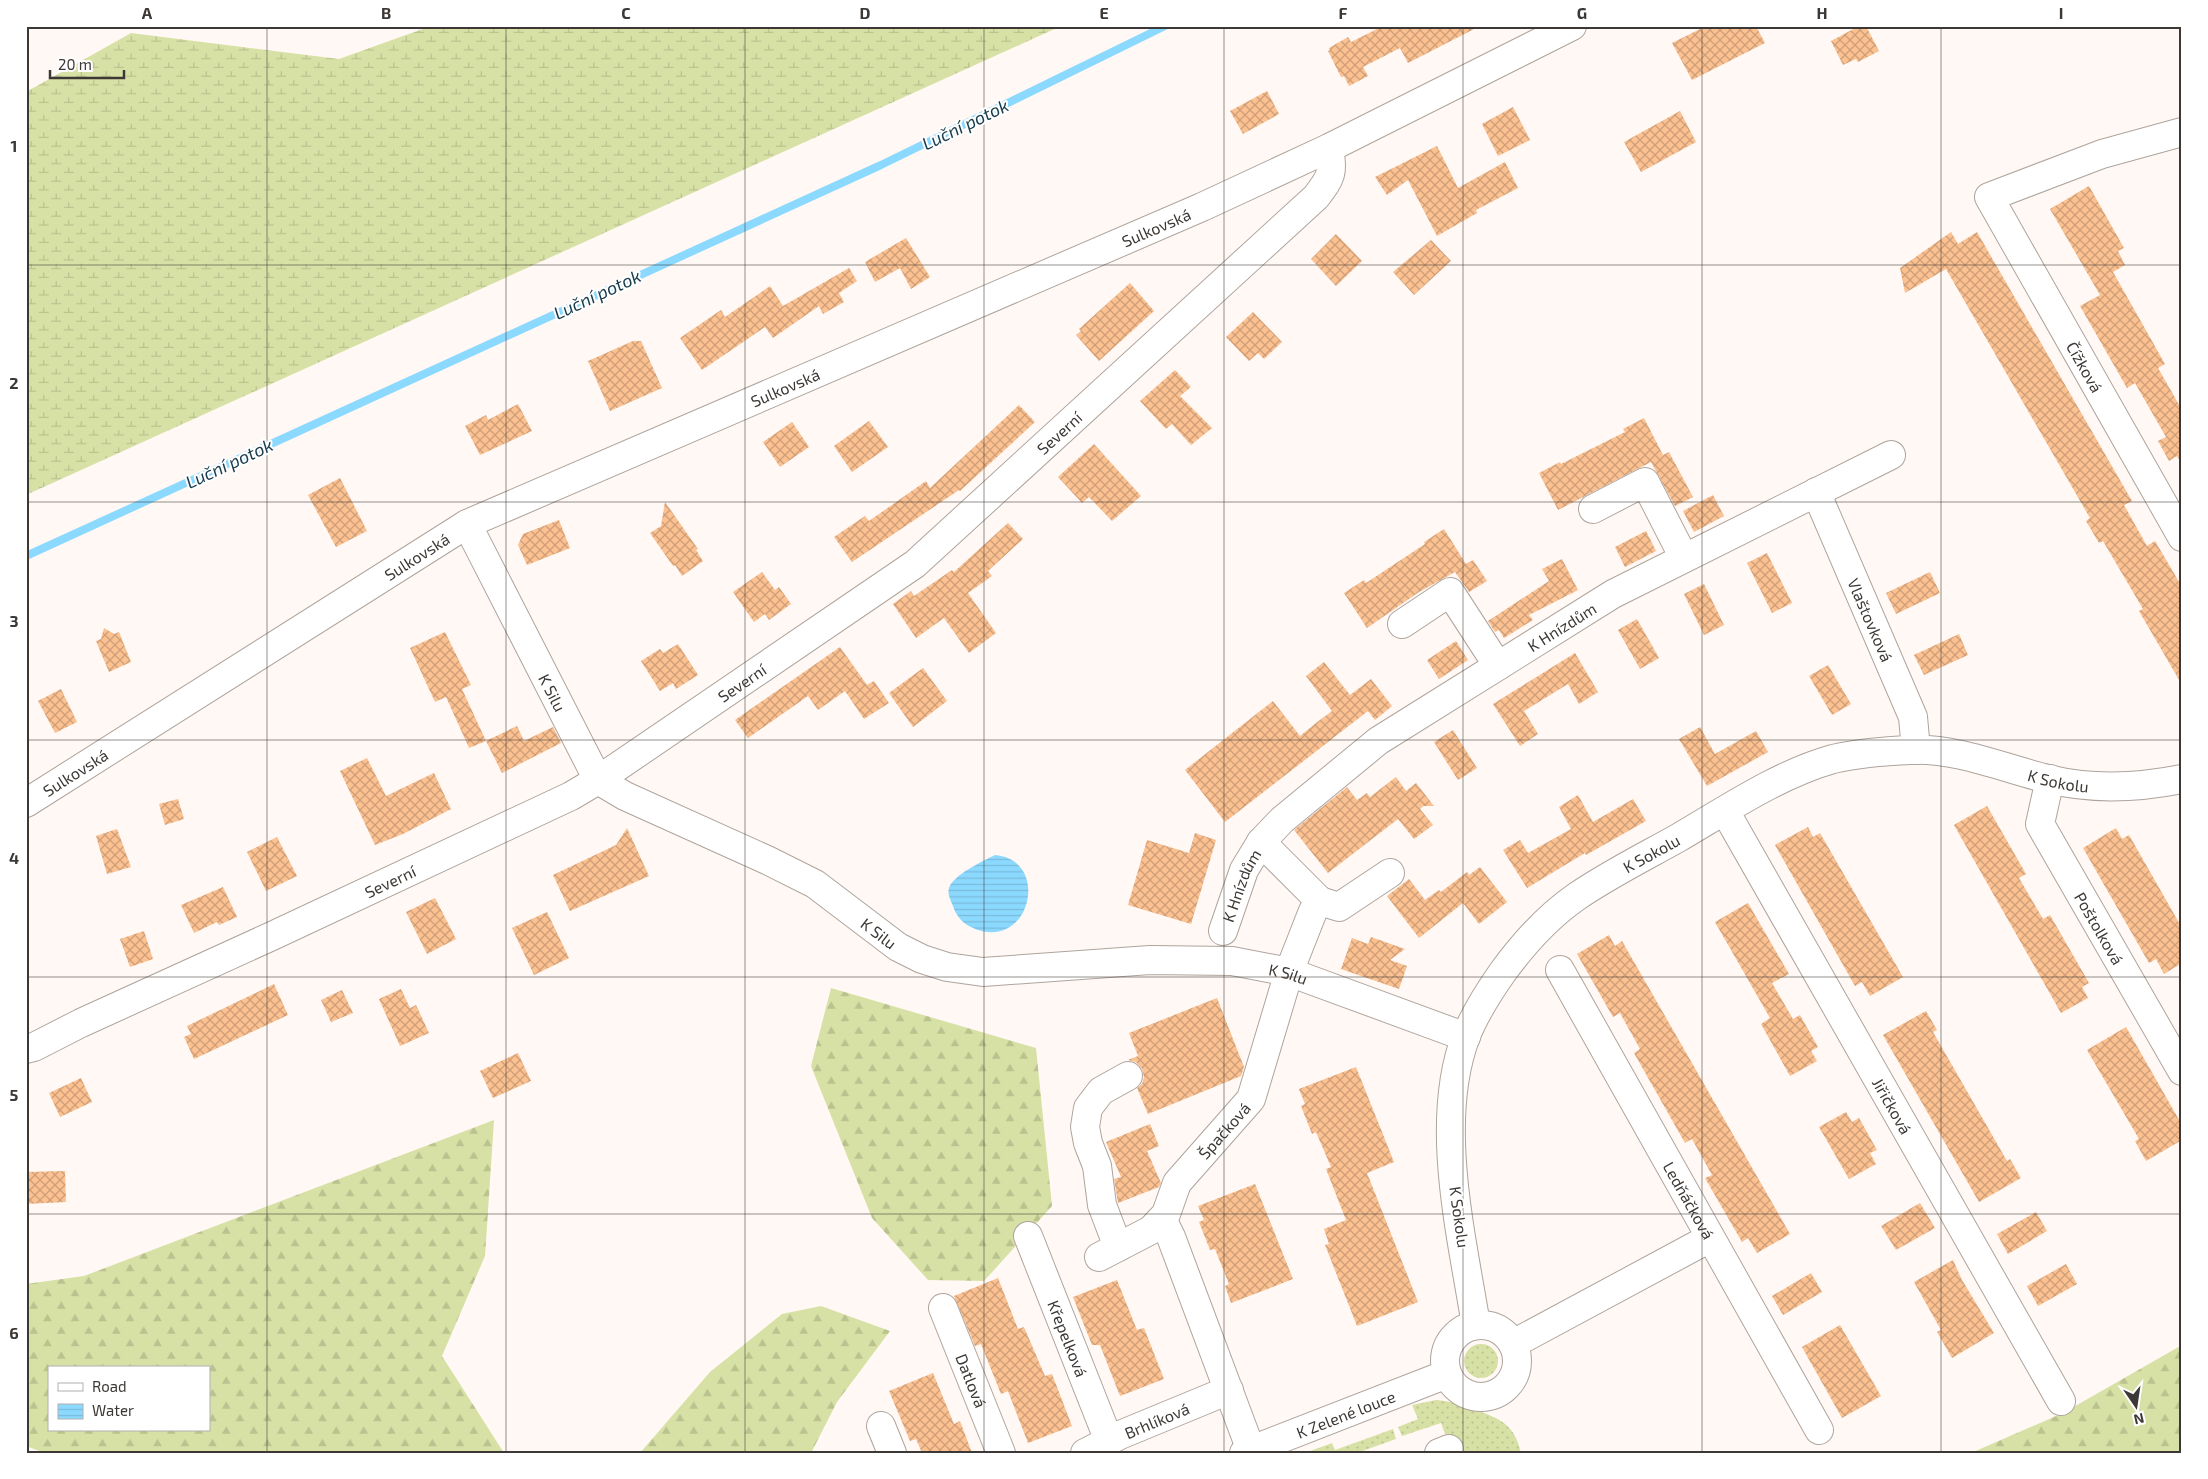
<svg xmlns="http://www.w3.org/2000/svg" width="2208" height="1479" viewBox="0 0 2208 1479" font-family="'Exo 2',sans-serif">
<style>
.grass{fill:url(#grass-dots)}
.forest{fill:url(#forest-firs);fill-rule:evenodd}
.wetland{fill:url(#wetland-marsh)}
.water{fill:url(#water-rules)}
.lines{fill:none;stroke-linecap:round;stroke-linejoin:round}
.stream{stroke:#8cd9ff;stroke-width:8}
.building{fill:url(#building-cross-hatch)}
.minor-casing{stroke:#aea49d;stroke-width:30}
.minor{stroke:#fff;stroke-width:28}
.grid{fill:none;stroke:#3c3835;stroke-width:1;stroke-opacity:0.55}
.labels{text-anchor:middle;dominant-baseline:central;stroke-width:4;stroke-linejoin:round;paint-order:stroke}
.street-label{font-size:16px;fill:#3c3835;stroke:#fff}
.water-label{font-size:18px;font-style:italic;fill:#193c4c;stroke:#fff}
.neatline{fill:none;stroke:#3c3835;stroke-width:2}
.grid-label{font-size:16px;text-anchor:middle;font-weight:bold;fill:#3c3835}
</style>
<defs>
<pattern id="grass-dots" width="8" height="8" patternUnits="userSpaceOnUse" patternTransform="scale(1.25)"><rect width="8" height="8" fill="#d8e1a5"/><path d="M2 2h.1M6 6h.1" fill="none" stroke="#bac28f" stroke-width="1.8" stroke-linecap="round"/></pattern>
<pattern id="forest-firs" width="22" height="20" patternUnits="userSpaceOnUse" patternTransform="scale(1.25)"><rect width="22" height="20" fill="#d8e1a5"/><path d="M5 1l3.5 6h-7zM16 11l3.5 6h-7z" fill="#bac28f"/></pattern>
<pattern id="wetland-marsh" width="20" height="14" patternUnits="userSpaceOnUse" patternTransform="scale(1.25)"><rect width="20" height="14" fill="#d8e1a5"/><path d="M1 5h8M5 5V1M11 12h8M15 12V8" fill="none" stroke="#bac28f"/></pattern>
<pattern id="water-rules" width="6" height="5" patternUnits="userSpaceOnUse" patternTransform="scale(1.25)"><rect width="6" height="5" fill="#8cd9ff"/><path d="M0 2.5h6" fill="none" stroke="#7abbdb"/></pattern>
<pattern id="building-cross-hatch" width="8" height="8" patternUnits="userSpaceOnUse" patternTransform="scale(1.25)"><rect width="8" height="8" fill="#fcc191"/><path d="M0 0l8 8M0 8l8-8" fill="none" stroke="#cd9e77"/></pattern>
</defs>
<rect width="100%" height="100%" fill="#fff8f4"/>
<g class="grass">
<circle cx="1481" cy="1361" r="17"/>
<path d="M 1436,1400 C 1450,1401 1461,1405 1475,1410 C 1500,1418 1515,1425 1521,1453 L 1452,1453 L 1441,1423 L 1402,1436 L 1398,1427 L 1418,1419 L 1412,1405 Z"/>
<path d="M 1393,1429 L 1396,1439 L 1357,1453 L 1305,1453 L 1332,1443 L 1335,1450 Z"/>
</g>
<g class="forest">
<path d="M 831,988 L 1036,1048 L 1052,1206 L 984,1281 L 928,1280 L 872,1218 L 811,1066 Z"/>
<path d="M 494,1120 L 485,1256 L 442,1356 L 504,1453 L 45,1453 L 26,1446 L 26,1284 L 84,1276 ZM 49,1368 L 209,1368 L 209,1430 L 49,1430 Z"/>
<path d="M 821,1306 L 890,1331 L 837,1402 L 811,1453 L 640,1453 L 710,1372 L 782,1314 Z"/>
<path d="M 2182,1345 L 2182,1453 L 1971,1453 L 2063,1413 Z"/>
</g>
<path class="wetland" d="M 431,26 L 1061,26 L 26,495 L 26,92 L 131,33 L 339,59 Z"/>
<path class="water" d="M 995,855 C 1052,860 1030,953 973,928 C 963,924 956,916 953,906 C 951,901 947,894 949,888 C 953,875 983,861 995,855 Z"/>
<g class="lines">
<path class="stream" d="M 26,556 L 881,165 L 1165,26"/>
</g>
<g class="building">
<path d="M 1383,26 L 1480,26 L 1408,63 L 1400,48 L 1363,67 L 1368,76 L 1349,86 L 1344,76 L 1341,77 L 1328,51 L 1330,50 L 1329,48 L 1348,37 L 1351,42 Z"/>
<path d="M 1706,26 L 1756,26 L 1765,43 L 1692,80 L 1672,43 Z"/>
<path d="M 1859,26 L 1866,26 L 1879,51 L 1858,62 L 1856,59 L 1843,65 L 1831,41 Z"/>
<path d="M 1267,91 L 1279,114 L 1243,134 L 1230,111 Z"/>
<path d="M 1513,107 L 1530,140 L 1498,156 L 1482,124 Z"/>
<path d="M 1680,111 L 1696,142 L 1641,172 L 1624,142 Z"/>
<path d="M 1437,146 L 1458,188 L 1505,162 L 1518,188 L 1476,210 L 1477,213 L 1437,236 L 1408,180 L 1387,195 L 1375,177 Z"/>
<path d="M 2089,186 L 2124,248 L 2118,251 L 2125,265 L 2113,272 L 2165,364 L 2158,368 L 2182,410 L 2182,465 L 2177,456 L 2169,461 L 2158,441 L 2166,437 L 2135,383 L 2127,388 L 2080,306 L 2100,295 L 2050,209 Z"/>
<path d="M 1951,232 L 1958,244 L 1977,232 L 2132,501 L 2124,505 L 2147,546 L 2155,541 L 2182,587 L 2182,685 L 2139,611 L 2143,609 L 2103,541 L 2099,543 L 2086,521 L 2090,518 L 1946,269 L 1905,293 L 1900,268 Z"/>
<path d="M 1336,234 L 1362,261 L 1336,286 L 1311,259 Z"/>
<path d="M 906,238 L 930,277 L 911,289 L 900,268 L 875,282 L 865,262 Z"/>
<path d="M 1431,240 L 1451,261 L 1414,295 L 1393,272 Z"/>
<path d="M 849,268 L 857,281 L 839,293 L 844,302 L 823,314 L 819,306 L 773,338 L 765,327 L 702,370 L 680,338 L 721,310 L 725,317 L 770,286 L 783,306 Z"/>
<path d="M 1130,283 L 1154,311 L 1099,361 L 1076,335 L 1081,331 L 1079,329 Z"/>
<path d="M 1253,312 L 1282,342 L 1264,359 L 1258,353 L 1249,361 L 1226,337 Z"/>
<path d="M 633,341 L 641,341 L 662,388 L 610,411 L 588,361 Z"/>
<path d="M 1175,370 L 1191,387 L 1180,396 L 1212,428 L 1191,445 L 1172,424 L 1166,429 L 1140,401 Z"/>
<path d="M 518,404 L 532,431 L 480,455 L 465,426 L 486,415 L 488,420 Z"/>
<path d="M 1019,405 L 1035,422 L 960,491 L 959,490 L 852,562 L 834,537 L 865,516 L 869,521 L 926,481 L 930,488 Z"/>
<path d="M 1644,418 L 1663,455 L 1669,452 L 1693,497 L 1675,506 L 1651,462 L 1558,510 L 1539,473 L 1560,462 L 1561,464 L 1625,432 L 1623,429 Z"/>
<path d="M 869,421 L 888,447 L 852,472 L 834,446 Z"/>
<path d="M 792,422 L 809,447 L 780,467 L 763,442 Z"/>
<path d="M 1094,444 L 1141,496 L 1112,521 L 1089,497 L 1082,503 L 1058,477 Z"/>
<path d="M 340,478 L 367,531 L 336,547 L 308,495 Z"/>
<path d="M 1713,495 L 1724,516 L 1694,532 L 1683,511 Z"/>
<path d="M 665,502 L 698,549 L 696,550 L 703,561 L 682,576 L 675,565 L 673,566 L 650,533 L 661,526 Z"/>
<path d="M 559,520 L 570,548 L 527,565 L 518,545 L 523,534 Z"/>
<path d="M 1008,523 L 1023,539 L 988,571 L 992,576 L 968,593 L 996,633 L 969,653 L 944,618 L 916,638 L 893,604 L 911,591 L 914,596 L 952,570 L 954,572 Z"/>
<path d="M 1444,529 L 1466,564 L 1473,560 L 1487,581 L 1469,592 L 1455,572 L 1419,592 L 1367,628 L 1344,593 L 1364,580 L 1366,583 L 1425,544 L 1424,542 Z"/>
<path d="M 1646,531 L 1656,551 L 1625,567 L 1615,547 Z"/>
<path d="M 1767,553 L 1792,603 L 1772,613 L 1747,563 Z"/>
<path d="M 1562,559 L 1578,590 L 1529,615 L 1533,620 L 1504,638 L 1499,630 L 1495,632 L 1488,621 L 1549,581 L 1542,569 Z"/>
<path d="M 762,572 L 775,590 L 779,587 L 791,604 L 769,620 L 765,614 L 754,622 L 733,592 Z"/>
<path d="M 1930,572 L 1940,593 L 1896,614 L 1886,593 Z"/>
<path d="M 1704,584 L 1724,625 L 1704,635 L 1684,594 Z"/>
<path d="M 1637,619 L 1659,658 L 1640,669 L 1618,630 Z"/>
<path d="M 104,628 L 114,634 L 119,632 L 131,662 L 109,672 L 96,641 L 101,639 Z"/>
<path d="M 445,632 L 471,685 L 462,689 L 486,741 L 469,748 L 446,697 L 435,702 L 410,648 Z"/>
<path d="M 1959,634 L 1968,655 L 1924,675 L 1914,655 Z"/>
<path d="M 1456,641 L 1468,660 L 1439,679 L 1427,660 Z"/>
<path d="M 678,644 L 698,675 L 676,689 L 673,683 L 660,691 L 641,661 L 660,649 L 663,653 Z"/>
<path d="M 840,647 L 867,685 L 874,681 L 889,703 L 864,719 L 845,691 L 818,710 L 808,696 L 748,738 L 735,720 Z"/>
<path d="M 1575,653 L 1598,692 L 1579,704 L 1568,684 L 1524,711 L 1538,734 L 1520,746 L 1493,704 Z"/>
<path d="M 1324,662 L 1350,695 L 1371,679 L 1392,706 L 1375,720 L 1368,711 L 1225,822 L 1185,770 L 1273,701 L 1300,736 L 1316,723 L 1332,711 L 1306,676 Z"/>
<path d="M 1828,665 L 1851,704 L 1832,715 L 1809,676 Z"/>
<path d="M 923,668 L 947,701 L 913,727 L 889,693 Z"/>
<path d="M 61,689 L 77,722 L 55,733 L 38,701 Z"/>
<path d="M 517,726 L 524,741 L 553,727 L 561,743 L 502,773 L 486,741 Z"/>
<path d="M 1700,727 L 1715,754 L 1756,731 L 1768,752 L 1707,786 L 1679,739 Z"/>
<path d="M 1453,730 L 1477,768 L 1458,780 L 1434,742 Z"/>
<path d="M 367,758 L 386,796 L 434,773 L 451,809 L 403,834 L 375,845 L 340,771 Z"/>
<path d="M 1396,777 L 1406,791 L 1416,783 L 1434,806 L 1423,806 L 1420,809 L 1433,825 L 1414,839 L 1398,819 L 1328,873 L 1294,830 L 1347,787 L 1357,800 L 1367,793 L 1370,797 Z"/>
<path d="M 1578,795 L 1593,822 L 1633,799 L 1646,821 L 1586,855 L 1585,853 L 1527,888 L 1503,850 L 1520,840 L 1528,853 L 1571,829 L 1559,807 Z"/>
<path d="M 178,799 L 184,819 L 165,825 L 159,804 Z"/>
<path d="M 1987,806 L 2026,874 L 2019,878 L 2043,919 L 2050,915 L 2089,983 L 2082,987 L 2088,998 L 2061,1013 L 1954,825 Z"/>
<path d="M 1808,827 L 1813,837 L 1820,833 L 1903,977 L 1870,996 L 1862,982 L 1855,986 L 1775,845 Z"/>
<path d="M 627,828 L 649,876 L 570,911 L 553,875 L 616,845 Z"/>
<path d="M 2116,828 L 2122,839 L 2129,835 L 2182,928 L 2182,963 L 2164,974 L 2156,959 L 2149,963 L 2083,848 Z"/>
<path d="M 117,829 L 131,867 L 107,874 L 96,836 Z"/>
<path d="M 1195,833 L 1216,840 L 1191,924 L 1128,905 L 1147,840 L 1189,853 Z"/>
<path d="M 277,837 L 297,876 L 266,891 L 247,852 Z"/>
<path d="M 1480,867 L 1507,902 L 1479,924 L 1463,903 L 1419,938 L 1387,896 L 1409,879 L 1425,900 L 1439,890 L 1441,892 L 1467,872 L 1469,875 Z"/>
<path d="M 223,887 L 237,917 L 219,925 L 217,922 L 194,933 L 181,905 Z"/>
<path d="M 435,898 L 456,939 L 427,954 L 406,912 Z"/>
<path d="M 1748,903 L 1789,974 L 1772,983 L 1793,1019 L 1800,1015 L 1818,1047 L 1811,1051 L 1817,1061 L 1790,1076 L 1761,1024 L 1770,1018 L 1715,922 Z"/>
<path d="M 547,912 L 569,958 L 534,975 L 512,928 Z"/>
<path d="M 144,931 L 153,959 L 130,967 L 120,939 Z"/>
<path d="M 1609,935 L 1615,946 L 1622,941 L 1790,1234 L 1757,1253 L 1748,1238 L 1742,1242 L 1705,1178 L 1712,1175 L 1692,1139 L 1685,1143 L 1634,1053 L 1640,1049 L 1620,1013 L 1613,1017 L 1577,954 Z"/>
<path d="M 1371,937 L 1405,949 L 1390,960 L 1407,966 L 1399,989 L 1341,969 L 1352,938 L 1368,944 Z"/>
<path d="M 274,984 L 288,1015 L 194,1059 L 184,1037 L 191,1034 L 187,1026 Z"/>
<path d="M 401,989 L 410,1008 L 416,1005 L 429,1033 L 400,1046 L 379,999 Z"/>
<path d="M 342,990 L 353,1013 L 331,1022 L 321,1000 Z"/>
<path d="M 1217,998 L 1244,1067 L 1241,1076 L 1148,1114 L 1137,1088 L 1142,1084 L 1144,1077 L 1142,1069 L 1136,1062 L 1128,1060 L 1138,1056 L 1129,1033 Z"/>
<path d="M 1926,1011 L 1937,1030 L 1933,1032 L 2007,1161 L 2010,1159 L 2021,1178 L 1979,1202 L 1883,1035 Z"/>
<path d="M 2126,1027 L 2182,1125 L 2182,1140 L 2146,1161 L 2135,1141 L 2139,1139 L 2087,1050 Z"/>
<path d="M 518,1053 L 531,1081 L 493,1098 L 480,1071 Z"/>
<path d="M 1356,1067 L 1394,1162 L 1367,1173 L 1418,1302 L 1357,1326 L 1325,1245 L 1329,1244 L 1324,1229 L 1346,1220 L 1326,1169 L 1331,1167 L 1316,1132 L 1312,1134 L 1301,1106 L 1305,1104 L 1299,1089 Z"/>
<path d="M 81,1078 L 92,1102 L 60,1117 L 49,1093 Z"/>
<path d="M 1846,1112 L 1852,1122 L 1859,1118 L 1877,1150 L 1870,1153 L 1876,1164 L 1849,1179 L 1819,1127 Z"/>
<path d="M 1150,1124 L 1159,1146 L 1147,1151 L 1161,1183 L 1159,1187 L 1118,1203 L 1114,1179 L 1121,1177 L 1106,1142 Z"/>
<path d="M 65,1171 L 66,1202 L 26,1204 L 26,1172 Z"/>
<path d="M 1255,1184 L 1293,1279 L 1231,1303 L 1225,1286 L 1229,1284 L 1215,1249 L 1210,1250 L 1199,1222 L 1204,1220 L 1198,1206 Z"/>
<path d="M 1920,1203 L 1935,1228 L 1896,1250 L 1881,1226 Z"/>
<path d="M 2036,1212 L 2047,1231 L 2008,1254 L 1997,1234 Z"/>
<path d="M 1953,1260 L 1962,1280 L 1994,1333 L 1952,1358 L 1937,1332 L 1941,1330 L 1914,1282 Z"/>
<path d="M 2066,1264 L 2077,1284 L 2038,1306 L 2027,1286 Z"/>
<path d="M 1811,1273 L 1822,1292 L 1783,1315 L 1772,1296 Z"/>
<path d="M 998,1278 L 1018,1329 L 1024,1327 L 1045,1376 L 1052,1374 L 1072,1426 L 1028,1443 L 1008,1391 L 1001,1394 L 981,1344 L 975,1346 L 954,1296 Z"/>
<path d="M 1117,1280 L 1137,1330 L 1144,1328 L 1164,1379 L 1120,1396 L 1100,1345 L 1092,1345 L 1073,1297 Z"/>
<path d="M 1840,1325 L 1881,1396 L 1842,1418 L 1802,1347 Z"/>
<path d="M 933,1373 L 954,1424 L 960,1421 L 972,1453 L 922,1453 L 916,1439 L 910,1441 L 889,1391 Z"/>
</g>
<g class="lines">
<g class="minor-casing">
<g id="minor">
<path id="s1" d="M 2182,132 L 2102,154 L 1989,197 L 2182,537"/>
<path id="s2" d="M 1816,492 L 1913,717 L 1916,750"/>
<path d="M 1593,509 L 1645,482 L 1684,558"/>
<path id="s3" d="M 467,524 L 598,780 L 625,796 L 767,860 L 815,884 L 898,947 L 922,959 L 947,967 L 983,972 L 1150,960 L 1232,961 L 1289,972 L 1466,1037"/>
<path d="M 1402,624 L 1450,592 L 1498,666"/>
<path id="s4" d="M 2050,779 L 2040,824 L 2182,1071"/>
<path id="s5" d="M 26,803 L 467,524 L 1202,207 L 1329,148 L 1572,26"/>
<path id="s6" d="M 1725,811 L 2061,1401"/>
<path id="s7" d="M 1261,842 L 1282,820 L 1378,741 L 1613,594 L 1891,455"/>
<path id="s8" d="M 1223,931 L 1244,870 L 1261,842 L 1320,901"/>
<path id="s9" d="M 1560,970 L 1819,1430"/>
<path id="s10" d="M 26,1049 L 34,1047 L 81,1023 L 272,936 L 571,796 L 598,780 L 915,564 L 1316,197 C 1332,176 1333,174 1329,148"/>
<path d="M 1159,1222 L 1166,1227 L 1171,1237 L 1252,1453"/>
<path id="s11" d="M 1028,1236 L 1109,1441"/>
<path d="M 1118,1247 L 1102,1205 L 1097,1166 L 1088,1143 L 1085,1127 L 1088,1108 L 1101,1091 L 1128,1076"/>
<path id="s12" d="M 1099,1257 L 1151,1230 L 1166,1214 L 1177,1183 L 1251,1099 L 1289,972 L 1313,911 L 1320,901 L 1339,907 L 1390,873"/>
<path id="s13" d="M 943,1308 L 1001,1453"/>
<circle cx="1481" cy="1361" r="36"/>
<path id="s14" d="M 1476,1325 C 1462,1237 1433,1122 1466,1036 C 1475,1013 1488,993 1502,973 C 1523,944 1546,918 1576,897 C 1608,875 1644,857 1678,838 C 1726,810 1779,774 1833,759 C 1859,753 1885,751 1911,750 C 1958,748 2003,768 2048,779 C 2092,790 2137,788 2182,779"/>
<path d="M 1513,1344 L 1710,1238"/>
<path d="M 881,1426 L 892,1453"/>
<path id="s15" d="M 1085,1453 L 1120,1435 L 1229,1390"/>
<path id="s16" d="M 1244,1453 L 1447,1374"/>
<path d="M 1439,1453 L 1449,1449"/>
</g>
</g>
<use href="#minor" class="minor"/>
</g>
<path class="grid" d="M 267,26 L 267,1453M 506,26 L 506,1453M 745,26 L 745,1453M 984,26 L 984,1453M 1224,26 L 1224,1453M 1463,26 L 1463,1453M 1702,26 L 1702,1453M 1941,26 L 1941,1453M 26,265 L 2182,265M 26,502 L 2182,502M 26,740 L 2182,740M 26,977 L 2182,977M 26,1214 L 2182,1214"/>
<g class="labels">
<g class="street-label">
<text stroke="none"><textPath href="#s5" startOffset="1272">Sulkovská</textPath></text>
<text stroke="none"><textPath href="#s1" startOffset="399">Čížková</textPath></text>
<text stroke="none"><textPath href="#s5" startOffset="868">Sulkovská</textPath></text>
<text stroke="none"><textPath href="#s10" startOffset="1211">Severní</textPath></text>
<text stroke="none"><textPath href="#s5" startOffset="462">Sulkovská</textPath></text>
<text stroke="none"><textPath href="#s2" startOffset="139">Vlaštovková</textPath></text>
<text stroke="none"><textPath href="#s7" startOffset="371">K Hnízdům</textPath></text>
<text stroke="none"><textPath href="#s10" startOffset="806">Severní</textPath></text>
<text stroke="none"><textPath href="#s3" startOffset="189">K Silu</textPath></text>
<text stroke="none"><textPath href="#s5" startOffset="58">Sulkovská</textPath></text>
<text stroke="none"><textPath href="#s14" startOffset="994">K Sokolu</textPath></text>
<text stroke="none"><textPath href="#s14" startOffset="559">K Sokolu</textPath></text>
<text stroke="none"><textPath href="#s10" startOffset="401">Severní</textPath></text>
<text stroke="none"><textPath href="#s8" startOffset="49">K Hnízdům</textPath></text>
<text stroke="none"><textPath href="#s4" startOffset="166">Poštolková</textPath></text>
<text stroke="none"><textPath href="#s3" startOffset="609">K Silu</textPath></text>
<text stroke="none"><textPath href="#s3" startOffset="1029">K Silu</textPath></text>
<text stroke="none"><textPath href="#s6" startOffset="339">Jiřičková</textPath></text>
<text stroke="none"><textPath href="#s12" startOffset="184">Špačková</textPath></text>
<text stroke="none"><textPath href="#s9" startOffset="264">Ledňáčková</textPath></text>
<text transform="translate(1460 1217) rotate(82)">K Sokolu</text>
<text stroke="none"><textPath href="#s11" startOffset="110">Křepelková</textPath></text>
<text stroke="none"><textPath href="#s13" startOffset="78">Datlová</textPath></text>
<text stroke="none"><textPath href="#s16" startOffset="109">K Zelené louce</textPath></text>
<text stroke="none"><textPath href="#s15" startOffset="79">Brhlíková</textPath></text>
</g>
<g class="water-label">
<text transform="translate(965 124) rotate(-26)">Luční potok</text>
<text transform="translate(597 294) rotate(-25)">Luční potok</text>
<text transform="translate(229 463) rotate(-25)">Luční potok</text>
</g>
</g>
<rect width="2208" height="1479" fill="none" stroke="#ffffff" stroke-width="55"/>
<rect x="48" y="1366" width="162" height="65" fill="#ffffff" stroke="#b1afae"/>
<rect x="58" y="1383" width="25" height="8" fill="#ffffff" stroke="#b1afae"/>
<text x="92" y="1392" font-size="15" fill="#3c3835">Road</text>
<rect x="58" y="1404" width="25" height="15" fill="url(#water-rules)" stroke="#b1afae"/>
<text x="92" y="1416" font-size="15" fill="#3c3835">Water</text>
<g transform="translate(2136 1406) rotate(167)" stroke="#ffffff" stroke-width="4" paint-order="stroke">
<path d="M0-4L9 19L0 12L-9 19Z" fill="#3c3835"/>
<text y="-8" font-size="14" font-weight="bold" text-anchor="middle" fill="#3c3835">N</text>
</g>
<path d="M50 70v8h74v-8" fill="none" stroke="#3c3835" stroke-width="2.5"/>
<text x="58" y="70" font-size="15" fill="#3c3835" stroke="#ffffff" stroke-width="4" paint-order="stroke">20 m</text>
<rect x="28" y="28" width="2152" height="1424" class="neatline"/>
<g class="grid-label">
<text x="147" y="19">A</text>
<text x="386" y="19">B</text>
<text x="626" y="19">C</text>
<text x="865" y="19">D</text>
<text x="1104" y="19">E</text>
<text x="1343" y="19">F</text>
<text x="1582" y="19">G</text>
<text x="1822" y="19">H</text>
<text x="2061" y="19">I</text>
<text x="14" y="152">1</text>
<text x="14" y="389">2</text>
<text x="14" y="627">3</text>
<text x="14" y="864">4</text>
<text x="14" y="1101">5</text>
<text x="14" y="1339">6</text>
</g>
</svg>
